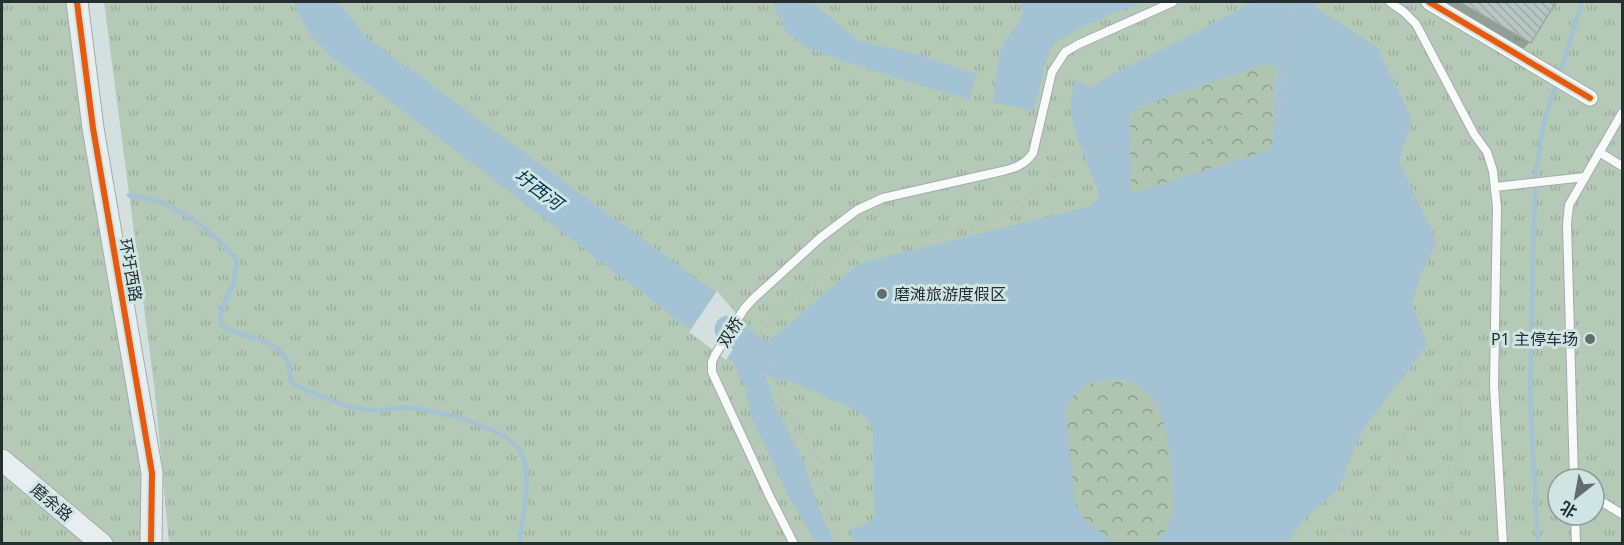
<svg xmlns="http://www.w3.org/2000/svg" width="1624" height="545" viewBox="0 0 1624 545" font-family="'Noto Sans','Noto Sans SC',sans-serif">
<style>
.grass{fill:url(#grass-tufts);fill-rule:evenodd}
.forest{fill:url(#forest-crowns)}
.water{fill:#a3c3d5;fill-rule:evenodd}
.pier{fill:#d3e0df}
.shadow{fill:#0003}
.lines{fill:none;stroke-linecap:round;stroke-linejoin:round}
.stream{stroke:#a3c3d5;stroke-width:4.5}
.river{stroke:#a3c3d5;stroke-width:27}
.building{fill:url(#building-back-hatch);stroke:#9ea7a5;stroke-width:1.5}
.lane-casing{stroke:#a2acab;stroke-width:10}
.street-casing{stroke:#a2acab;stroke-width:17}
.secondary-casing{stroke:#a2acab;stroke-width:23}
.path{stroke:#b9bebe;stroke-width:3;stroke-dasharray:3 4.5;stroke-linecap:butt}
.lane{stroke:#f8fafa;stroke-width:8}
.street{stroke:#f8fafa;stroke-width:15}
.secondary{stroke:#e7eeef;stroke-width:21}
.cycleway-casing{stroke:#cee5e3;stroke-width:10}
.cycleway{stroke:#e8590c;stroke-width:6}
.poi-dot{fill:#636d6d;stroke:#cee5e3;stroke-width:2}
.labels{text-anchor:middle;dominant-baseline:central;stroke-width:6;stroke-linejoin:round;paint-order:stroke}
.street-label{font-size:16px;fill:#262f2f;stroke:#cee5e3}
.poi-label{font-size:16px;fill:#262f2f;stroke:#cee5e3;text-anchor:start}
.water-label{font-size:18px;font-style:italic;fill:#013550;stroke:#cee5e3}
</style>
<defs>
<pattern id="grass-tufts" width="24" height="20" patternUnits="userSpaceOnUse" patternTransform="scale(1.5)"><rect width="24" height="20" fill="#b5c9b7"/><path d="M3 7l-1-3M5 7V3M7 7l1-3M15 17l-1-3M17 17v-4M19 17l1-3" fill="none" stroke="#9cad9e"/></pattern>
<pattern id="forest-crowns" width="20" height="18" patternUnits="userSpaceOnUse" patternTransform="scale(1.5)"><rect width="20" height="18" fill="#afc4b1"/><path d="M2 6a3 3 0 1 1 6 0M12 15a3 3 0 1 1 6 0" fill="none" stroke="#8ea090"/></pattern>
<pattern id="building-back-hatch" width="6" height="6" patternUnits="userSpaceOnUse" patternTransform="scale(1.5)"><rect width="6" height="6" fill="#b8c6c1"/><path d="M-1 5l2 2M0 0l6 6M5-1l2 2" fill="none" stroke="#9eaaa6"/></pattern>
</defs>
<rect width="100%" height="100%" fill="#d3e0df"/>
<g class="grass">
<path d="M 2,2 L 77,2 L 152,473 L 151,543 L 2,543 Z"/>
<path d="M 104,2 L 1622,2 L 1622,543 L 169,543 L 155,392 ZM 1558,479 L 1594,479 L 1594,515 L 1558,515 Z"/>
</g>
<g class="forest">
<path d="M 1265,64 L 1277,67 L 1273,143 L 1270,150 L 1134,193 L 1129,190 L 1130,119 L 1135,109 Z"/>
<path d="M 1105,381 C 1120,380 1138,383 1149,394 C 1169,414 1176,488 1172,516 C 1170,526 1161,536 1155,543 L 1114,543 C 1101,533 1085,523 1077,508 C 1070,495 1063,411 1070,399 C 1078,386 1090,383 1105,381 Z"/>
</g>
<g class="water">
<path d="M 292,2 L 338,2 L 366,37 L 711,289 L 753,338 L 776,407 L 802,458 L 821,514 L 835,543 L 816,543 L 789,497 L 751,417 L 745,388 L 733,362 L 327,53 L 310,34 Z"/>
<path d="M 772,2 L 811,2 L 859,41 L 916,54 L 977,74 L 969,100 L 843,61 L 804,46 L 784,29 Z"/>
<path d="M 1019,2 L 1144,2 L 1088,24 L 1053,44 L 1044,67 L 1034,110 L 993,103 C 995,89 997,53 1004,42 C 1012,29 1030,17 1019,2 Z"/>
<path d="M 1252,2 L 1318,2 L 1315,7 L 1377,47 L 1412,119 L 1399,161 L 1437,242 L 1421,275 L 1412,303 L 1427,344 L 1409,370 L 1362,430 L 1338,490 L 1305,518 L 1288,543 L 1155,543 C 1161,536 1170,526 1172,516 C 1176,488 1169,417 1150,395 C 1129,370 1070,375 1066,415 L 1075,504 L 1082,517 L 1114,543 L 855,543 L 849,530 L 871,522 L 875,515 L 873,433 C 870,422 866,416 856,410 L 787,380 L 772,352 L 770,340 L 853,269 L 864,262 L 1091,206 L 1098,198 L 1098,190 C 1086,157 1060,115 1076,80 L 1090,87 C 1143,56 1199,32 1252,2 ZM 1265,64 L 1277,67 L 1273,143 L 1270,150 L 1134,193 L 1131,192 L 1130,119 L 1133,111 L 1138,107 Z"/>
</g>
<path class="pier" d="M 717,291 L 748,327 L 726,360 L 689,332 Z"/>
<path class="shadow" d="M 1440,2 L 1554,2 L 1530,42 L 1522,50 Z"/>
<g class="lines">
<g class="stream">
<path d="M 129,195 C 140,197 152,199 162,203 C 192,214 217,237 237,260 L 234,282 L 221,310 L 221,325 C 241,339 283,337 289,367 C 290,372 290,377 291,381 L 296,385 C 318,396 344,407 369,410 C 383,412 396,407 409,408 C 436,410 514,428 523,457 C 531,484 523,516 519,544"/>
<path d="M 1538,544 L 1530,397 L 1535,180 L 1543,126 L 1582,2"/>
</g>
<path class="river" d="M 728,329 L 780,368"/>
</g>
<path class="building" d="M 1460,2 L 1556,2 L 1531,43 Z"/>
<g class="lines">
<g class="lane-casing">
<g id="lane">
<path d="M 1390,2 L 1404,12 L 1416,24 L 1474,134 L 1487,152 L 1493,171 L 1497,207 L 1494,386 L 1503,544"/>
<path d="M 1599,152 L 1622,166"/>
<path d="M 1495,187 L 1585,177"/>
<path d="M 1574,479 L 1567,224 L 1569,205 L 1622,113"/>
<path d="M 1594,497 L 1622,514"/>
<path d="M 1575,515 L 1576,544"/>
<path d="M 794,544 L 770,497 L 712,372 L 712,362 L 715,355 L 744,309 L 753,299 L 820,238 L 857,210 L 883,198 L 998,172 C 1012,169 1024,166 1033,153 L 1052,72 L 1065,52 L 1079,44 L 1173,2"/>
</g>
</g>
<g class="street-casing">
<path id="street" d="M 1429,2 L 1590,98"/>
</g>
<g class="secondary-casing">
<g id="secondary">
<path d="M 77,2 L 93,128 L 152,473 L 151,544"/>
<path d="M 2,460 L 102,544"/>
</g>
</g>
<g class="path">
<path d="M 1278,127 L 1294,2"/>
<path d="M 1146,147 L 1149,166 L 1183,161 L 1221,126 L 1268,104 L 1268,91 L 1272,77 L 1284,78"/>
<path d="M 1044,151 L 1061,164"/>
<path d="M 1462,534 L 1462,544"/>
<path d="M 841,544 L 828,513 L 821,461 L 793,424 L 757,334 L 846,248 L 979,226 L 1050,183 L 1066,156 L 1151,146 L 1206,110 L 1268,91"/>
<path d="M 1332,544 L 1336,529 L 1352,533 L 1404,443 L 1405,429 L 1460,383 L 1483,385"/>
<path d="M 1442,544 L 1446,512 L 1461,439 L 1459,358"/>
</g>
<use href="#lane" class="lane"/>
<use href="#street" class="street"/>
<use href="#secondary" class="secondary"/>
<g class="cycleway-casing">
<g id="cycleway">
<path d="M 77,2 L 93,128 L 152,473 L 151,544"/>
<path d="M 1429,2 L 1590,98"/>
</g>
</g>
<use href="#cycleway" class="cycleway"/>
</g>
<g class="poi-dot">
<circle cx="882" cy="294" r="6"/>
<circle cx="1590" cy="339" r="6"/>
</g>
<g class="labels">
<g class="street-label">
<text transform="translate(131 270) rotate(80)">环圩西路</text>
<text transform="translate(730 332) rotate(-58)">双桥</text>
<text transform="translate(52 502) rotate(40)">磨余路</text>
</g>
<g class="poi-label">
<text x="894" y="294">磨滩旅游度假区</text>
<text x="1578" y="339" text-anchor="end">P1 主停车场</text>
</g>
<g class="water-label">
<text transform="translate(539 189) rotate(37)">圩西河</text>
</g>
</g>
<rect width="1624" height="545" fill="none" stroke="#262f2f" stroke-width="6"/>
<g transform="translate(1576 497) rotate(211)"><circle r="28" fill="#cee5e3" stroke="#8b9c9b" stroke-width="1.5"/>
<path d="M0-4.5L10 22L0 15L-10 22Z" fill="#636d6d"/>
<text y="-9" font-size="16" font-weight="bold" text-anchor="middle" fill="#262f2f">北</text>
</g>
</svg>
